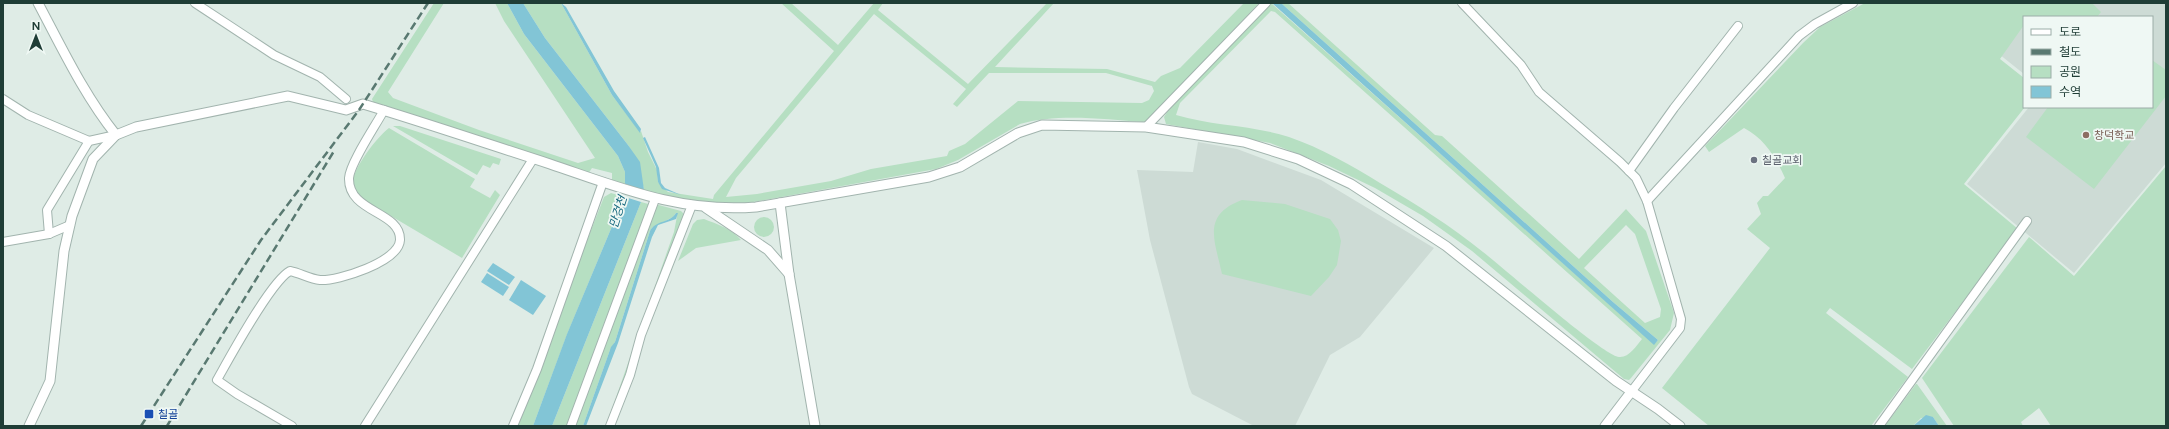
<svg xmlns="http://www.w3.org/2000/svg" width="2169" height="429" viewBox="0 0 2169 429" font-family="Figtree,'Noto Sans KR',sans-serif">
<style>
.built{fill:#cddbd5}
.green{fill:#b6dfc2;fill-rule:evenodd}
.water{fill:#82c5d6}
.lines{fill:none;stroke-linecap:round;stroke-linejoin:round}
.minor-casing{stroke:#a2b4ae;stroke-width:10}
.tertiary-casing{stroke:#a2b4ae;stroke-width:11}
.minor{stroke:#fff;stroke-width:8}
.tertiary{stroke:#fff;stroke-width:9}
.rail{stroke:#597971;stroke-width:2.5;stroke-dasharray:8 4;stroke-linecap:butt}
.education-dot{fill:#8d6e63;stroke:#eff8f4;stroke-width:1.5}
.worship-dot{fill:#6b7280;stroke:#eff8f4;stroke-width:1.5}
.transit-dot{fill:#1a4fb4;stroke:#eff8f4;stroke-width:1.5}
.labels{text-anchor:middle;dominant-baseline:central;stroke-width:3.5;stroke-linejoin:round;paint-order:stroke}
.education-label{font-size:11px;fill:#785e54;stroke:#eff8f4;text-anchor:start}
.worship-label{font-size:11px;fill:#5b616d;stroke:#eff8f4;text-anchor:start}
.transit-label{font-size:11px;fill:#164399;stroke:#eff8f4;text-anchor:start}
.water-label{font-size:12px;font-style:italic;fill:#14677d;stroke:#eff8f4}
</style>
<rect width="100%" height="100%" fill="#dfece6"/>
<g class="built">
<path d="M 2036,3 L 2166,3 L 2166,163 L 2074,273 L 1967,184 L 2029,107 L 2152,107 L 2152,17 L 2026,17 Z"/>
<path d="M 2024,20 L 2024,74 L 1999,54 Z"/>
<path d="M 1198,142 L 1237,149 L 1321,180 L 1434,248 L 1360,337 L 1330,355 L 1295,426 L 1254,426 L 1192,394 L 1189,387 L 1150,240 L 1137,170 L 1193,172 Z"/>
</g>
<g class="green">
<path d="M 434,3 L 444,3 L 388,92 L 393,98 L 479,130 L 578,163 L 595,158 L 504,21 L 495,3 L 507,3 L 524,34 L 618,156 L 625,172 L 625,184 L 612,180 L 612,173 L 592,168 L 588,174 L 373,102 L 372,99 Z"/>
<path d="M 523,3 L 561,3 L 612,95 L 640,132 L 641,131 L 648,152 L 657,170 L 658,182 L 668,192 L 713,199 L 714,195 L 834,51 L 781,3 L 791,3 L 838,45 L 874,3 L 883,3 L 878,10 L 968,84 L 1047,3 L 1054,3 L 995,67 L 1107,69 L 1155,82 L 1161,76 L 1180,68 L 1244,3 L 1259,3 L 1148,120 L 1143,122 C 1105,119 1056,113 1020,124 L 958,160 L 936,169 L 748,203 C 711,205 680,201 644,190 L 638,162 L 628,145 L 545,38 ZM 874,14 L 966,89 L 953,104 L 957,107 L 989,73 L 1106,73 L 1152,86 L 1154,91 L 1149,100 L 1142,103 L 1018,101 L 965,144 L 949,151 L 947,156 L 871,169 L 831,181 L 757,194 L 726,197 L 736,178 Z"/>
<path d="M 1271,3 L 1654,344 L 1658,340 L 1613,302 L 1281,3 L 1288,3 L 1435,135 L 1442,136 L 1579,259 L 1626,209 L 1646,231 L 1674,313 L 1670,330 L 1631,378 L 1629,380 L 1624,379 L 1472,251 L 1423,216 L 1375,188 L 1329,166 L 1270,143 L 1166,124 L 1164,117 L 1169,109 ZM 1271,11 L 1275,12 L 1642,339 C 1636,346 1629,358 1619,357 C 1602,355 1504,268 1483,252 C 1451,226 1416,204 1380,183 C 1351,165 1321,148 1289,137 C 1252,125 1212,126 1176,115 L 1180,103 ZM 1626,225 L 1635,234 L 1661,309 L 1660,317 L 1645,323 L 1584,268 Z"/>
<path d="M 1865,3 L 2092,3 L 2101,12 L 2097,17 L 2024,17 L 2024,25 L 2000,59 L 2024,78 L 2025,107 L 1964,184 L 2018,229 L 1912,369 L 1830,308 L 1826,313 L 1908,377 L 1871,426 L 1709,426 L 1662,388 L 1770,248 L 1747,229 L 1761,214 L 1757,203 L 1763,196 L 1768,196 L 1785,178 C 1776,158 1764,138 1744,128 L 1709,152 L 1705,146 L 1803,43 L 1820,27 Z"/>
<path d="M 2152,60 L 2166,70 L 2166,96 L 2094,189 L 2026,137 L 2048,107 L 2152,107 Z"/>
<path d="M 393,126 L 400,126 L 501,159 L 499,165 L 493,163 L 490,168 L 483,165 L 477,175 Z"/>
<path d="M 389,128 L 475,179 L 470,187 L 490,198 L 495,190 L 500,195 L 462,258 L 364,200 C 358,195 353,189 353,181 C 354,167 378,136 389,128 Z"/>
<path d="M 2166,166 L 2166,426 L 2051,426 L 2039,408 L 2021,422 L 2023,426 L 1954,426 L 1922,378 L 2029,237 L 2074,276 Z"/>
<path d="M 611,193 L 622,196 L 613,224 L 568,332 L 533,426 L 518,426 L 556,329 L 560,310 L 604,197 Z"/>
<path d="M 1242,200 L 1285,204 L 1330,219 L 1338,230 L 1341,241 L 1337,265 L 1329,277 L 1311,296 L 1222,274 C 1215,241 1201,215 1242,200 Z"/>
<path d="M 641,202 L 652,205 L 570,426 L 552,426 Z"/>
<path d="M 655,204 L 681,211 L 684,214 L 607,426 L 606,426 L 674,232 L 677,216 L 676,213 L 673,217 L 652,228 L 650,231 L 615,342 L 610,350 L 583,426 L 572,426 Z"/>
<circle cx="764" cy="227" r="10"/>
<path d="M 704,219 C 717,224 732,229 741,240 L 696,248 L 678,261 L 693,224 L 697,220 Z"/>
<path d="M 1916,384 L 1917,384 L 1947,426 L 1939,426 L 1933,417 L 1921,418 L 1913,426 L 1885,426 Z"/>
</g>
<g class="water">
<path d="M 507,3 L 523,3 L 545,38 L 628,145 L 640,162 L 644,190 L 625,184 L 625,172 L 618,156 L 524,34 Z"/>
<path d="M 561,3 L 566,7 L 614,91 L 641,129 L 640,133 L 612,95 Z"/>
<path d="M 1272,3 L 1281,3 L 1613,302 L 1658,340 L 1654,345 Z"/>
<path d="M 645,137 L 659,168 L 661,183 L 665,188 L 681,195 L 662,189 L 658,182 L 656,167 L 643,138 Z"/>
<path d="M 622,196 L 641,202 L 552,426 L 533,426 L 567,334 L 613,224 Z"/>
<path d="M 676,213 L 678,213 L 676,219 L 658,225 L 652,237 L 618,343 L 586,426 L 583,426 L 611,347 L 615,342 L 650,231 C 656,220 670,223 676,213 Z"/>
<path d="M 493,263 L 515,277 L 509,285 L 487,271 Z"/>
<path d="M 487,273 L 509,287 L 503,296 L 481,282 Z"/>
<path d="M 521,280 L 546,296 L 533,315 L 509,300 Z"/>
<path d="M 1926,415 L 1933,417 L 1939,426 L 1913,426 Z"/>
</g>
<g class="lines">
<g class="minor-casing">
<g id="minor">
<path d="M 195,3 L 274,55 L 320,77 L 346,99"/>
<path d="M 1462,3 L 1521,65 L 1539,92 L 1620,162 L 1636,178 L 1647,201 L 1681,319 L 1680,328 L 1631,392"/>
<path d="M 3,99 L 28,115 L 89,141"/>
<path d="M 1146,127 L 1266,3"/>
<path d="M 1629,171 L 1674,108 L 1738,26"/>
<path d="M 1647,201 L 1799,36 L 1815,24 L 1853,3"/>
<path d="M 49,234 L 47,210 L 89,141 L 116,135"/>
<path d="M 3,242 L 49,234 L 70,225"/>
<path d="M 292,426 L 237,394 L 217,380 C 230,357 271,281 290,271 C 300,273 310,279 320,280 C 338,281 399,262 400,240 C 401,211 348,213 349,178 C 350,163 376,125 384,110"/>
<path d="M 365,426 L 533,159"/>
<path d="M 513,426 L 537,369 L 603,182"/>
<path d="M 571,426 L 655,199"/>
<path d="M 610,426 L 630,375 L 641,335 L 692,205"/>
<path d="M 1879,426 L 2027,221"/>
</g>
</g>
<g class="tertiary-casing">
<g id="tertiary">
<path d="M 38,3 C 62,48 84,95 116,135"/>
<path d="M 780,203 L 789,274 L 815,426"/>
<path d="M 706,208 L 768,250 L 789,274"/>
<path d="M 29,426 L 50,381 L 64,251 L 72,216 L 93,159 L 116,135 L 136,127 L 288,96 L 346,110 L 363,104 C 426,123 488,144 550,164 C 621,188 680,213 756,207 L 929,177 L 960,167 L 1018,133 L 1042,125 L 1146,127 L 1244,142 L 1298,159 L 1351,184 L 1446,246 L 1616,381 L 1658,409 L 1680,426"/>
<path d="M 1605,426 L 1631,392"/>
</g>
</g>
<use href="#minor" class="minor"/>
<use href="#tertiary" class="tertiary"/>
<g class="rail">
<path d="M 141,426 L 261,240 L 359,110 L 428,3"/>
<path d="M 167,426 L 334,151"/>
</g>
</g>
<circle class="education-dot" cx="2086" cy="135" r="4"/>
<circle class="worship-dot" cx="1754" cy="160" r="4"/>
<rect class="transit-dot" x="144" y="409" width="10" height="10" rx="2"/>
<g class="labels">
<g class="education-label">
<text x="2094" y="135">창덕학교</text>
</g>
<g class="worship-label">
<text x="1762" y="160">칠골교회</text>
</g>
<g class="transit-label">
<text x="158" y="414">칠골</text>
</g>
<g class="water-label">
<text transform="translate(618 212) rotate(-72)">만겅천</text>
</g>
</g>
<rect width="2169" height="429" fill="none" stroke="#1f3d36" stroke-width="8"/>
<rect x="2023" y="16" width="130" height="92" fill="#eff8f4" stroke="#9cada8"/>
<rect x="2031" y="29" width="20" height="6" fill="#ffffff" stroke="#9cada8"/>
<text x="2059" y="36" font-size="12" fill="#1f3d36">도로</text>
<rect x="2031" y="49" width="20" height="6" fill="#597971" stroke="#9cada8"/>
<text x="2059" y="56" font-size="12" fill="#1f3d36">철도</text>
<rect x="2031" y="66" width="20" height="12" fill="#b6dfc2" stroke="#9cada8"/>
<text x="2059" y="76" font-size="12" fill="#1f3d36">공원</text>
<rect x="2031" y="86" width="20" height="12" fill="#82c5d6" stroke="#9cada8"/>
<text x="2059" y="96" font-size="12" fill="#1f3d36">수역</text>
<g transform="translate(36 36)" stroke="#eff8f4" stroke-width="3" paint-order="stroke">
<path d="M0-3L7 15L0 10L-7 15Z" fill="#1f3d36"/>
<text y="-6" font-size="11" font-weight="bold" text-anchor="middle" fill="#1f3d36">N</text>
</g>
</svg>
